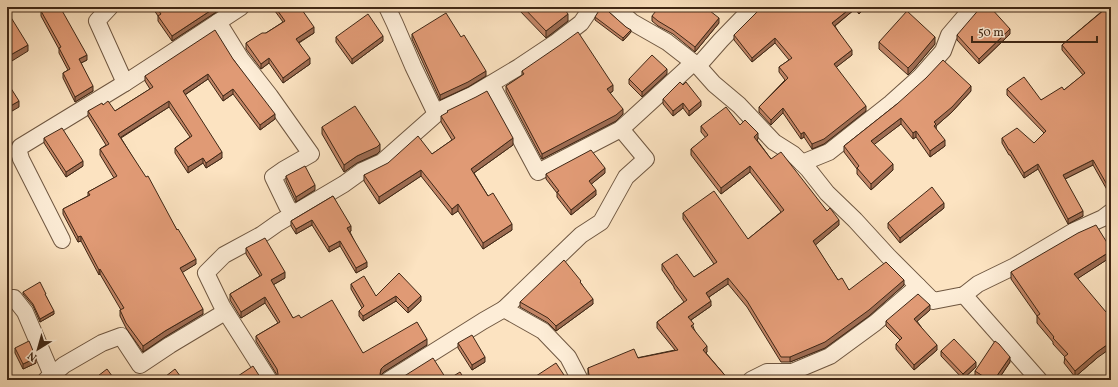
<svg xmlns="http://www.w3.org/2000/svg" width="1118" height="387" viewBox="0 0 1118 387" font-family="Vollkorn,serif">
<style>
.lines{fill:none;stroke-linecap:round;stroke-linejoin:round}
.street-casing{stroke:#6f5741;stroke-width:18}
.street{stroke:#fdedd7;stroke-width:16}
.wall{fill:#c18465;stroke:#402816}
.shaded-wall{fill:#9d6c52;stroke:#402816}
.building{fill:#e09a75;stroke:#402816}
</style>
<rect width="100%" height="100%" fill="#fce3c1"/>
<filter id="stains"><feTurbulence type="fractalNoise" baseFrequency=".005" numOctaves="4"/><feColorMatrix values="0 0 0 0 .2 0 0 0 0 .09 0 0 0 0 .02 0 0 0 .5 -.17"/></filter>
<radialGradient id="worn" r=".72"><stop offset=".6" stop-color="#630" stop-opacity="0"/><stop offset="1" stop-color="#630" stop-opacity=".3"/></radialGradient>
<g class="lines">
<g class="street-casing">
<g id="street">
<path d="M 110,7 L 97,21 L 125,83 L 162,59 L 241,7"/>
<path d="M 387,7 L 395,24 L 413,66 L 436,114"/>
<path d="M 615,7 L 632,22 L 667,42 L 698,66 L 714,84 L 739,105 L 774,142 L 793,154 L 808,169 L 827,193 L 855,220 L 888,256 L 933,301 L 964,295 L 978,284 L 1015,266 L 1074,231 L 1103,218 L 1111,212"/>
<path d="M 218,22 L 241,59 L 270,96 L 311,154 L 283,170 L 273,177 L 287,206 L 293,214"/>
<path d="M 698,66 L 721,40 L 753,7"/>
<path d="M 491,84 L 538,172 L 621,129 L 693,63"/>
<path d="M 802,163 L 829,152 L 891,103 L 920,77 L 943,51 L 949,35 L 973,7"/>
<path d="M 62,240 L 21,159 L 19,152 L 20,147 L 125,83"/>
<path d="M 964,295 L 1039,380"/>
<path d="M 7,299 L 14,298 L 25,312 L 52,375"/>
<path d="M 504,309 L 581,235 L 601,222 L 626,177 L 646,159 L 621,129"/>
<path d="M 46,380 L 64,365 L 102,343 L 121,336 L 140,365 L 170,345 L 225,312"/>
<path d="M 269,380 L 222,306 L 206,273 L 224,255 L 261,235 L 278,223 L 344,184 L 362,171 L 382,162 L 442,109 L 472,95 L 519,67 L 555,43 L 581,23 L 592,7"/>
<path d="M 389,380 L 483,321 L 504,309 L 543,331 L 568,357 L 580,380"/>
<path d="M 751,380 L 767,372 L 792,372 L 830,356 L 875,323 L 918,286"/>
</g>
</g>
<use href="#street" class="street"/>
</g>
<g class="wall">
<path d="M 152,7 L 224,7 L 172,41 L 158,21 L 158,16 Z"/>
<path d="M 272,7 L 300,7 L 314,33 L 299,43 L 310,64 L 283,83 L 269,63 L 261,69 L 246,49 L 246,43 L 266,33 L 283,22 Z"/>
<path d="M 518,7 L 563,7 L 568,21 L 546,38 L 518,9 Z"/>
<path d="M 761,7 L 866,7 L 859,14 L 855,9 L 835,26 L 852,55 L 836,67 L 866,111 L 824,144 L 812,149 L 804,137 L 801,139 L 783,113 L 771,125 L 759,112 L 759,107 L 785,80 L 779,72 L 779,67 L 789,60 L 775,43 L 752,62 L 734,40 L 734,35 L 760,9 Z"/>
<path d="M 1096,7 L 1111,7 L 1111,194 L 1110,195 L 1093,165 L 1065,179 L 1083,216 L 1068,224 L 1038,169 L 1024,178 L 1010,155 L 1009,155 L 1002,143 L 1002,138 L 1034,143 L 1044,133 L 1007,95 L 1007,89 L 1041,100 L 1064,90 L 1083,75 L 1062,50 L 1062,45 L 1101,12 Z"/>
<path d="M 41,11 L 87,60 L 81,63 L 93,91 L 75,102 L 63,78 L 63,73 L 68,70 L 59,53 L 59,49 L 41,16 Z"/>
<path d="M 609,12 L 631,32 L 623,41 L 595,20 L 595,17 Z"/>
<path d="M 652,16 L 719,23 L 695,52 L 673,34 L 658,26 L 652,21 Z"/>
<path d="M 412,34 L 461,37 L 486,76 L 468,87 L 440,100 L 412,39 Z"/>
<path d="M 1010,34 L 979,64 L 957,40 L 957,35 Z"/>
<path d="M 336,37 L 383,41 L 352,64 L 336,42 Z"/>
<path d="M 879,42 L 935,44 L 913,70 L 908,75 L 879,49 Z"/>
<path d="M 233,59 L 275,119 L 260,130 L 233,94 L 223,101 L 208,79 L 185,95 L 222,158 L 206,168 L 203,163 L 188,173 L 175,153 L 175,148 L 190,137 L 169,107 L 121,138 L 177,230 L 196,264 L 182,272 L 203,314 L 165,337 L 143,352 L 126,328 L 120,316 L 120,310 L 121,310 L 100,274 L 99,275 L 81,241 L 78,242 L 63,214 L 63,209 L 88,196 L 88,192 L 114,178 L 100,155 L 100,149 L 106,145 L 88,116 L 88,111 L 103,105 L 115,111 L 150,89 L 145,81 L 145,76 Z"/>
<path d="M 522,71 L 613,91 L 610,93 L 623,114 L 616,121 L 542,159 L 506,91 L 506,86 L 522,76 Z"/>
<path d="M 667,74 L 642,97 L 629,84 L 629,79 Z"/>
<path d="M 971,91 L 952,112 L 936,126 L 936,129 L 945,146 L 930,157 L 916,137 L 913,139 L 901,124 L 874,144 L 893,170 L 871,190 L 857,174 L 857,169 L 844,152 L 844,146 L 897,104 Z"/>
<path d="M 663,99 L 701,106 L 689,116 L 683,108 L 673,116 L 663,104 Z"/>
<path d="M 441,116 L 513,145 L 474,173 L 488,196 L 512,230 L 483,249 L 458,211 L 452,215 L 421,176 L 379,204 L 364,181 L 364,175 L 432,154 L 452,140 L 441,122 Z"/>
<path d="M 740,125 L 758,139 L 757,140 L 771,159 L 827,211 L 839,225 L 815,245 L 838,280 L 849,290 L 904,285 L 869,316 L 825,348 L 790,362 L 781,362 L 747,307 L 728,284 L 709,297 L 711,306 L 691,320 L 694,329 L 707,352 L 706,353 L 729,380 L 587,380 L 589,378 L 588,374 L 588,368 L 675,350 L 657,328 L 657,322 L 684,302 L 674,288 L 674,287 L 662,270 L 662,264 L 694,277 L 714,264 L 683,219 L 683,213 L 748,239 L 781,212 L 750,172 L 721,194 L 691,155 L 691,149 L 706,138 L 701,132 L 701,126 Z"/>
<path d="M 322,127 L 380,151 L 377,154 L 357,163 L 344,172 L 322,134 Z"/>
<path d="M 44,138 L 83,166 L 66,177 L 44,143 Z"/>
<path d="M 605,173 L 591,184 L 596,195 L 571,215 L 557,197 L 557,193 L 546,179 L 546,174 Z"/>
<path d="M 286,176 L 315,190 L 296,202 L 286,181 Z"/>
<path d="M 333,196 L 351,231 L 350,232 L 367,267 L 356,273 L 340,246 L 329,252 L 312,225 L 296,234 L 291,226 L 291,221 Z"/>
<path d="M 944,208 L 900,243 L 888,228 L 888,223 Z"/>
<path d="M 246,248 L 285,278 L 273,285 L 293,318 L 301,318 L 363,353 L 427,345 L 384,372 L 381,375 L 277,379 L 277,375 L 256,341 L 256,336 L 278,323 L 265,303 L 241,318 L 230,300 L 230,294 L 260,276 L 246,254 Z"/>
<path d="M 1111,249 L 1111,257 L 1078,278 L 1097,358 L 1075,377 L 1064,363 L 1065,357 L 1053,344 L 1053,342 L 1037,323 L 1037,316 L 1011,279 L 1011,272 Z"/>
<path d="M 399,273 L 421,301 L 408,313 L 396,301 L 363,321 L 359,316 L 359,311 L 362,308 L 351,289 L 351,284 L 376,296 Z"/>
<path d="M 581,283 L 593,304 L 567,323 L 556,331 L 548,323 L 520,307 L 520,302 Z"/>
<path d="M 23,292 L 46,296 L 54,314 L 40,322 L 33,306 L 23,294 Z"/>
<path d="M 930,310 L 917,321 L 937,350 L 914,370 L 896,349 L 896,344 L 900,340 L 886,326 L 886,321 Z"/>
<path d="M 458,343 L 485,362 L 472,370 L 458,348 Z"/>
<path d="M 15,348 L 36,363 L 23,369 L 15,353 Z"/>
<path d="M 941,351 L 976,367 L 963,379 L 941,356 Z"/>
<path d="M 1010,362 L 998,380 L 981,380 L 975,376 L 975,371 Z"/>
</g>
<g class="shaded-wall">
<path d="M 216,7 L 224,7 L 172,41 L 172,36 Z"/>
<path d="M 852,7 L 855,7 L 855,9 L 832,28 L 832,23 Z"/>
<path d="M 861,7 L 866,7 L 859,14 L 859,9 Z"/>
<path d="M 568,14 L 568,21 L 546,38 L 546,31 Z"/>
<path d="M 719,18 L 719,23 L 695,52 L 695,47 Z"/>
<path d="M 314,27 L 314,33 L 296,44 L 296,39 Z"/>
<path d="M 1010,29 L 1010,34 L 979,64 L 979,59 Z"/>
<path d="M 631,30 L 631,32 L 623,41 L 623,38 Z"/>
<path d="M 383,36 L 383,41 L 352,64 L 352,59 Z"/>
<path d="M 935,37 L 935,44 L 913,70 L 908,75 L 908,68 Z"/>
<path d="M 775,38 L 775,43 L 752,62 L 752,58 Z"/>
<path d="M 28,45 L 28,51 L 7,64 L 7,57 Z"/>
<path d="M 852,50 L 852,55 L 834,69 L 834,64 Z"/>
<path d="M 87,55 L 87,60 L 79,64 L 79,59 Z"/>
<path d="M 269,58 L 269,63 L 261,69 L 261,64 Z"/>
<path d="M 310,58 L 310,64 L 283,83 L 283,78 Z"/>
<path d="M 667,69 L 667,74 L 642,97 L 642,92 Z"/>
<path d="M 486,71 L 486,76 L 468,87 L 440,100 L 440,95 Z"/>
<path d="M 208,74 L 208,79 L 183,96 L 183,91 Z"/>
<path d="M 613,85 L 613,91 L 607,95 L 607,89 Z"/>
<path d="M 93,86 L 93,91 L 75,102 L 75,97 Z"/>
<path d="M 971,86 L 971,91 L 952,112 L 936,126 L 936,129 L 934,126 L 934,122 Z"/>
<path d="M 233,89 L 233,94 L 223,101 L 223,96 Z"/>
<path d="M 19,101 L 19,107 L 7,114 L 7,108 Z"/>
<path d="M 169,101 L 169,107 L 118,139 L 118,134 Z"/>
<path d="M 701,101 L 701,106 L 689,116 L 689,111 Z"/>
<path d="M 683,103 L 683,108 L 673,116 L 673,111 Z"/>
<path d="M 866,106 L 866,111 L 824,144 L 812,149 L 812,144 Z"/>
<path d="M 783,108 L 783,113 L 771,125 L 771,120 Z"/>
<path d="M 623,109 L 623,114 L 616,121 L 542,159 L 542,154 Z"/>
<path d="M 275,114 L 275,119 L 260,130 L 260,125 Z"/>
<path d="M 901,118 L 901,124 L 871,147 L 871,141 Z"/>
<path d="M 9,124 L 9,130 L 7,131 L 7,125 Z"/>
<path d="M 916,131 L 916,137 L 913,139 L 913,133 Z"/>
<path d="M 804,132 L 804,137 L 801,139 L 801,134 Z"/>
<path d="M 758,133 L 758,139 L 754,143 L 754,137 Z"/>
<path d="M 513,138 L 513,145 L 471,175 L 471,169 Z"/>
<path d="M 945,140 L 945,146 L 930,157 L 930,151 Z"/>
<path d="M 380,144 L 380,151 L 377,154 L 357,163 L 344,172 L 344,165 L 357,156 Z"/>
<path d="M 222,152 L 222,158 L 206,168 L 206,163 Z"/>
<path d="M 203,158 L 203,163 L 188,173 L 188,167 Z"/>
<path d="M 1093,160 L 1093,165 L 1063,180 L 1063,175 Z"/>
<path d="M 83,161 L 83,166 L 66,177 L 66,172 Z"/>
<path d="M 893,164 L 893,170 L 871,190 L 871,184 Z"/>
<path d="M 1038,164 L 1038,169 L 1024,178 L 1024,173 Z"/>
<path d="M 750,166 L 750,172 L 721,194 L 721,188 Z"/>
<path d="M 605,168 L 605,173 L 589,186 L 589,181 Z"/>
<path d="M 421,170 L 421,176 L 379,204 L 379,197 Z"/>
<path d="M 315,185 L 315,190 L 296,202 L 296,197 Z"/>
<path d="M 596,190 L 596,195 L 571,215 L 571,210 Z"/>
<path d="M 944,203 L 944,208 L 900,243 L 900,238 Z"/>
<path d="M 458,204 L 458,211 L 452,215 L 452,209 Z"/>
<path d="M 1083,211 L 1083,216 L 1068,224 L 1068,219 Z"/>
<path d="M 312,220 L 312,225 L 296,234 L 296,229 Z"/>
<path d="M 839,220 L 839,225 L 813,247 L 813,241 Z"/>
<path d="M 512,224 L 512,230 L 483,249 L 483,243 Z"/>
<path d="M 351,226 L 351,231 L 347,233 L 347,228 Z"/>
<path d="M 81,236 L 81,241 L 78,242 L 78,237 Z"/>
<path d="M 340,241 L 340,246 L 329,252 L 329,247 Z"/>
<path d="M 1111,251 L 1111,257 L 1074,281 L 1074,274 Z"/>
<path d="M 196,259 L 196,264 L 180,274 L 180,268 Z"/>
<path d="M 367,262 L 367,267 L 356,273 L 356,268 Z"/>
<path d="M 100,269 L 100,274 L 99,275 L 99,270 Z"/>
<path d="M 285,272 L 285,278 L 271,286 L 271,280 Z"/>
<path d="M 728,278 L 728,284 L 706,299 L 706,293 Z"/>
<path d="M 904,280 L 904,285 L 869,316 L 825,348 L 790,362 L 790,357 Z"/>
<path d="M 396,296 L 396,301 L 363,321 L 363,316 Z"/>
<path d="M 421,296 L 421,301 L 408,313 L 408,308 Z"/>
<path d="M 265,297 L 265,303 L 241,318 L 241,312 Z"/>
<path d="M 593,299 L 593,304 L 567,323 L 556,331 L 556,326 L 567,318 Z"/>
<path d="M 711,301 L 711,306 L 688,322 L 688,317 Z"/>
<path d="M 930,305 L 930,310 L 914,324 L 914,319 Z"/>
<path d="M 203,309 L 203,314 L 165,337 L 143,352 L 143,346 L 165,331 Z"/>
<path d="M 54,311 L 54,314 L 40,322 L 40,319 Z"/>
<path d="M 427,339 L 427,345 L 384,372 L 381,375 L 380,380 L 380,374 L 381,369 L 384,366 Z"/>
<path d="M 1111,342 L 1111,348 L 1097,358 L 1075,377 L 1075,371 L 1097,352 Z"/>
<path d="M 937,345 L 937,350 L 914,370 L 914,365 Z"/>
<path d="M 707,346 L 707,352 L 703,355 L 703,350 Z"/>
<path d="M 485,357 L 485,362 L 472,370 L 472,365 Z"/>
<path d="M 1010,357 L 1010,362 L 998,380 L 994,380 Z"/>
<path d="M 36,358 L 36,363 L 23,369 L 23,364 Z"/>
<path d="M 976,362 L 976,367 L 963,379 L 963,374 Z"/>
</g>
<g class="building">
<path d="M 50,7 L 60,7 L 87,55 L 79,59 L 93,86 L 75,97 L 63,73 L 70,69 L 59,48 L 61,47 L 41,11 Z"/>
<path d="M 156,7 L 216,7 L 172,36 L 158,16 L 161,14 Z"/>
<path d="M 275,7 L 300,7 L 314,27 L 296,39 L 310,58 L 283,78 L 269,58 L 261,64 L 246,43 L 262,33 L 266,33 L 285,21 Z"/>
<path d="M 523,7 L 563,7 L 568,14 L 546,31 Z"/>
<path d="M 601,7 L 607,7 L 609,12 L 626,27 L 631,30 L 623,38 L 595,17 L 600,9 Z"/>
<path d="M 659,7 L 705,7 L 719,18 L 695,47 L 673,30 L 658,21 L 652,16 Z"/>
<path d="M 761,7 L 852,7 L 832,23 L 852,50 L 834,64 L 866,106 L 824,139 L 812,144 L 804,132 L 801,134 L 783,108 L 771,120 L 759,107 L 788,78 L 779,67 L 792,58 L 775,38 L 752,58 L 734,35 L 760,9 Z"/>
<path d="M 981,7 L 990,7 L 1010,29 L 979,59 L 957,35 Z"/>
<path d="M 1101,7 L 1111,7 L 1111,189 L 1110,190 L 1093,160 L 1063,175 L 1083,211 L 1068,219 L 1038,164 L 1024,173 L 1010,150 L 1009,150 L 1002,138 L 1017,128 L 1034,143 L 1046,131 L 1007,89 L 1024,77 L 1041,100 L 1062,87 L 1064,90 L 1085,73 L 1062,45 L 1104,10 Z"/>
<path d="M 7,11 L 28,45 L 7,57 Z"/>
<path d="M 907,11 L 935,37 L 913,63 L 908,68 L 879,42 Z"/>
<path d="M 446,13 L 461,37 L 464,35 L 486,71 L 468,82 L 440,95 L 412,34 Z"/>
<path d="M 368,14 L 383,36 L 352,59 L 336,37 Z"/>
<path d="M 215,30 L 233,59 L 275,114 L 260,125 L 233,89 L 223,96 L 208,74 L 183,91 L 222,152 L 206,163 L 203,158 L 188,167 L 175,148 L 192,136 L 169,101 L 118,134 L 146,177 L 148,176 L 177,230 L 178,229 L 196,259 L 180,268 L 203,309 L 165,331 L 143,346 L 126,323 L 120,310 L 124,308 L 100,269 L 99,270 L 81,236 L 78,237 L 63,209 L 90,195 L 88,192 L 117,176 L 100,149 L 109,144 L 88,111 L 102,103 L 103,105 L 108,101 L 115,111 L 153,87 L 145,76 Z"/>
<path d="M 578,32 L 613,85 L 607,89 L 623,109 L 616,115 L 542,154 L 506,86 L 524,74 L 522,71 L 560,45 Z"/>
<path d="M 652,55 L 667,69 L 642,92 L 629,79 Z"/>
<path d="M 943,60 L 971,86 L 952,107 L 934,122 L 936,124 L 934,126 L 945,140 L 930,151 L 916,131 L 913,133 L 901,118 L 871,141 L 893,164 L 871,184 L 857,168 L 859,166 L 844,146 L 897,104 L 926,78 Z"/>
<path d="M 7,82 L 19,101 L 7,108 Z"/>
<path d="M 680,82 L 683,85 L 686,82 L 701,101 L 689,111 L 683,103 L 673,111 L 663,99 Z"/>
<path d="M 487,91 L 513,138 L 471,169 L 488,196 L 493,193 L 512,224 L 483,243 L 458,204 L 452,209 L 421,170 L 379,197 L 364,175 L 388,163 L 418,136 L 432,154 L 455,138 L 441,116 L 448,112 L 447,111 L 476,97 Z"/>
<path d="M 355,106 L 380,144 L 377,147 L 357,156 L 344,165 L 322,127 Z"/>
<path d="M 726,107 L 740,125 L 745,120 L 758,133 L 754,137 L 771,159 L 781,152 L 827,211 L 830,208 L 839,220 L 813,241 L 838,280 L 842,278 L 849,290 L 886,262 L 904,280 L 869,310 L 825,342 L 790,357 L 781,357 L 747,301 L 728,278 L 706,293 L 711,301 L 688,317 L 694,324 L 691,326 L 707,346 L 703,350 L 729,380 L 699,380 L 697,378 L 682,380 L 587,380 L 589,375 L 588,368 L 634,349 L 638,358 L 678,350 L 657,322 L 687,300 L 674,283 L 674,282 L 662,264 L 677,254 L 694,277 L 717,262 L 683,213 L 714,191 L 748,239 L 784,210 L 750,166 L 721,188 L 691,149 L 708,135 L 701,126 Z"/>
<path d="M 7,120 L 9,124 L 7,125 Z"/>
<path d="M 62,128 L 83,161 L 66,172 L 44,138 Z"/>
<path d="M 591,150 L 605,168 L 589,181 L 596,190 L 571,210 L 557,192 L 559,191 L 546,174 Z"/>
<path d="M 305,166 L 315,185 L 296,197 L 286,176 Z"/>
<path d="M 932,187 L 944,203 L 900,238 L 888,223 Z"/>
<path d="M 333,196 L 351,226 L 347,228 L 367,262 L 356,268 L 340,241 L 329,247 L 312,220 L 296,229 L 291,221 Z"/>
<path d="M 1096,225 L 1111,249 L 1111,251 L 1074,274 L 1106,312 L 1111,308 L 1111,342 L 1097,352 L 1075,371 L 1064,357 L 1068,354 L 1053,338 L 1054,337 L 1037,316 L 1040,314 L 1011,272 L 1078,233 Z"/>
<path d="M 265,238 L 285,272 L 271,280 L 293,318 L 299,315 L 301,318 L 332,300 L 363,353 L 417,322 L 427,339 L 384,366 L 381,369 L 380,374 L 382,380 L 276,380 L 277,379 L 278,374 L 277,369 L 256,336 L 280,322 L 265,297 L 241,312 L 230,294 L 262,275 L 246,248 Z"/>
<path d="M 564,260 L 581,281 L 580,282 L 593,299 L 567,318 L 556,326 L 548,318 L 520,302 Z"/>
<path d="M 399,273 L 421,296 L 408,308 L 396,296 L 363,316 L 359,311 L 364,306 L 351,284 L 364,276 L 376,296 Z"/>
<path d="M 40,282 L 46,294 L 45,294 L 54,311 L 40,319 L 33,304 L 23,292 Z"/>
<path d="M 918,294 L 930,305 L 914,319 L 937,345 L 914,365 L 896,344 L 902,338 L 886,321 Z"/>
<path d="M 472,335 L 485,357 L 472,365 L 458,343 Z"/>
<path d="M 954,339 L 976,362 L 963,374 L 941,351 Z"/>
<path d="M 29,341 L 36,358 L 23,364 L 15,348 Z"/>
<path d="M 995,341 L 999,344 L 1010,357 L 994,380 L 989,380 L 975,371 Z"/>
<path d="M 433,358 L 447,380 L 398,380 Z"/>
<path d="M 556,363 L 566,378 L 570,376 L 573,380 L 530,380 Z"/>
<path d="M 253,366 L 262,380 L 232,380 Z"/>
<path d="M 107,369 L 115,380 L 94,380 L 94,379 Z"/>
<path d="M 175,369 L 183,380 L 161,380 Z"/>
<path d="M 460,372 L 465,380 L 447,380 Z"/>
</g>
<rect width="1118" height="387" fill="none" stroke="#fce3c1" stroke-width="24"/>
<rect x="8" y="8" width="1102" height="371" fill="none" stroke="#402816" stroke-width="2"/>
<rect x="12" y="12" width="1094" height="363" fill="none" stroke="#402816"/>
<g transform="translate(38 349) rotate(217)" stroke="#fdedd7" stroke-width="3" paint-order="stroke">
<path d="M0-3L7 15L0 10L-7 15Z" fill="#402816"/>
<text y="-6" font-size="11" font-weight="bold" text-anchor="middle" fill="#402816">N</text>
</g>
<path d="M972 36v6h125v-6" fill="none" stroke="#402816" stroke-width="2"/>
<text x="978" y="36" font-size="12" fill="#402816" stroke="#fdedd7" stroke-width="3" paint-order="stroke">50 m</text>
<rect width="100%" height="100%" filter="url(#stains)"/>
<rect width="100%" height="100%" fill="url(#worn)"/>
</svg>
